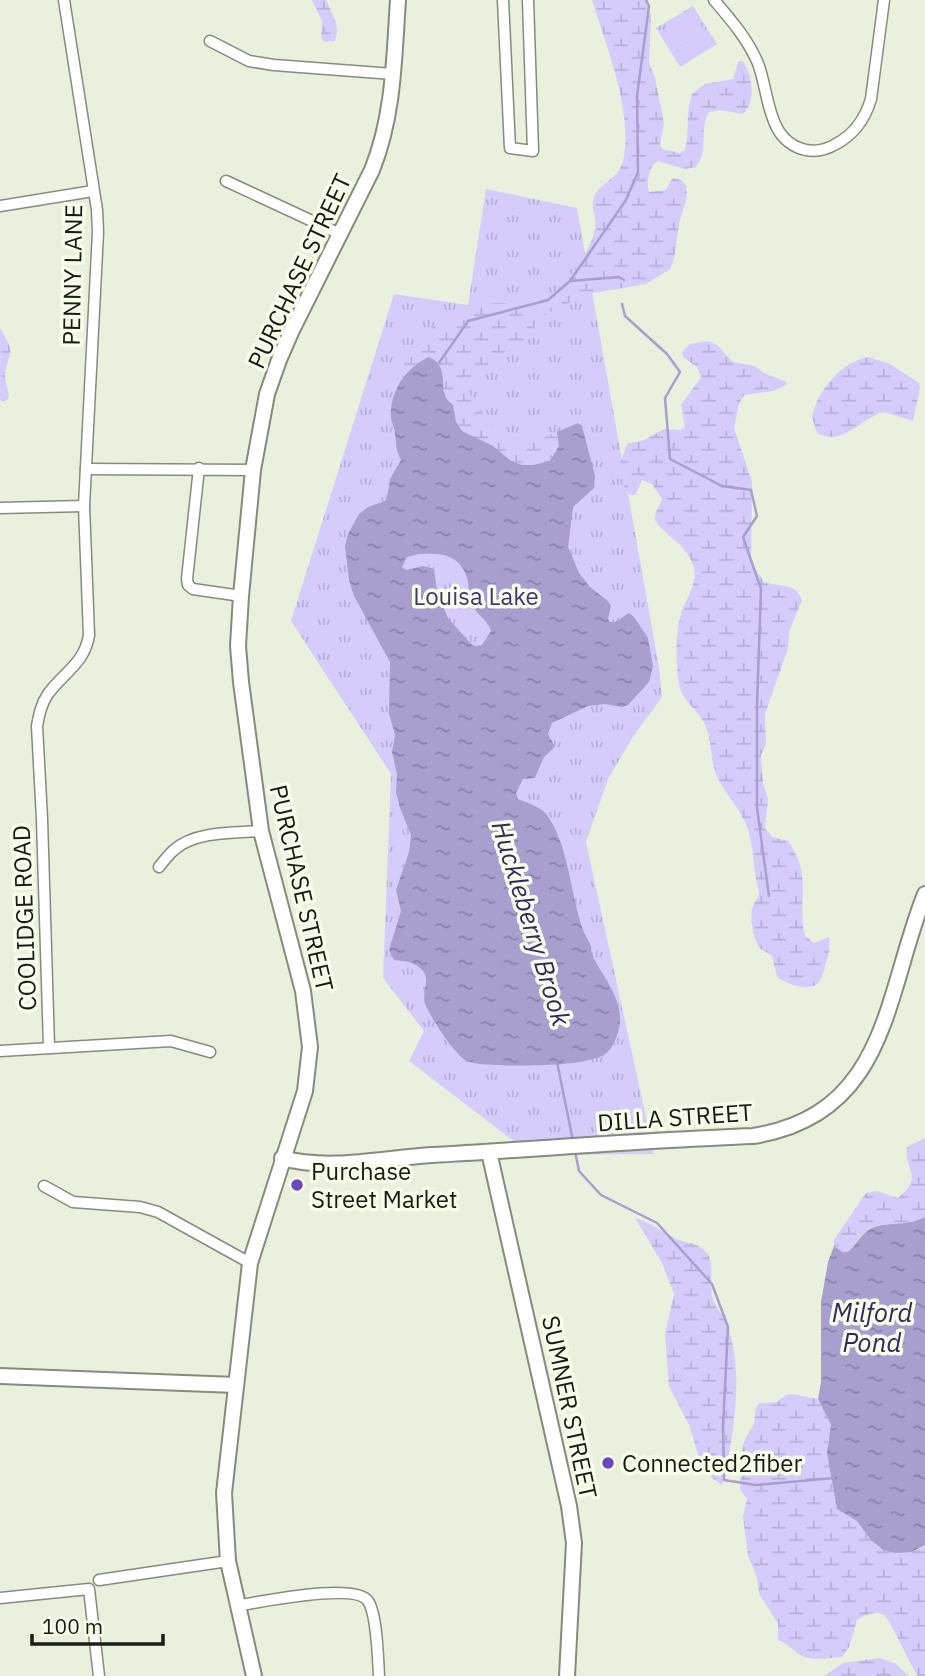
<svg xmlns="http://www.w3.org/2000/svg" width="925" height="1676" viewBox="0 0 925 1676" font-family="'IBM Plex Sans',sans-serif">
<style>
.grass{fill:url(#grass-tufts)}
.wetland{fill:url(#wetland-marsh)}
.garden{fill:#d5ccfc}
.water{fill:url(#water-ripples);fill-rule:evenodd}
.lines{fill:none;stroke-linecap:round;stroke-linejoin:round}
.stream{stroke:#a89fcf;stroke-width:2.5}
.street-casing{stroke:#868c7b;stroke-width:13}
.secondary-casing{stroke:#868c7b;stroke-width:18}
.street{stroke:#fff;stroke-width:10}
.secondary{stroke:#fff;stroke-width:14}
.poi-dot{fill:#6d47bf;stroke:#f6feea;stroke-width:2.5}
.labels{text-anchor:middle;dominant-baseline:central;stroke-width:7;stroke-linejoin:round;paint-order:stroke}
.street-label{font-size:24px;fill:#191b14;stroke:#f6feea}
.park-label{font-size:24px;fill:#443470;stroke:#f6feea}
.poi-label{font-size:24px;fill:#191b14;stroke:#f6feea;text-anchor:start}
.water-label{font-size:26px;font-style:italic;fill:#36255f;stroke:#f6feea}
</style>
<defs>
<pattern id="grass-tufts" width="24" height="20" patternUnits="userSpaceOnUse" patternTransform="scale(1.75)"><rect width="24" height="20" fill="#d5ccfc"/><path d="M3 7l-1-3M5 7V3M7 7l1-3M15 17l-1-3M17 17v-4M19 17l1-3" fill="none" stroke="#b6afd7"/></pattern>
<pattern id="wetland-marsh" width="20" height="14" patternUnits="userSpaceOnUse" patternTransform="scale(1.75)"><rect width="20" height="14" fill="#d5ccfc"/><path d="M1 5h8M5 5V1M11 12h8M15 12V8" fill="none" stroke="#b6afd7"/></pattern>
<pattern id="water-ripples" width="26" height="14" patternUnits="userSpaceOnUse" patternTransform="scale(1.75)"><rect width="26" height="14" fill="#a89fcf"/><path d="M2 4q2-2 4 0t4 0M15 11q2-2 4 0t4 0" fill="none" stroke="#8881a7"/></pattern>
</defs>
<rect width="100%" height="100%" fill="#e9f0dd"/>
<g class="grass">
<path d="M 693,6 L 717,44 L 680,67 L 656,28 Z"/>
<path d="M 486,189 L 577,208 L 659,667 L 662,697 L 633,737 L 608,779 L 586,842 L 654,1154 L 532,1155 L 409,1061 L 424,1031 L 383,978 L 391,774 L 291,621 L 394,294 L 468,305 Z"/>
</g>
<g class="wetland">
<path d="M 312,0 L 326,0 C 332,14 341,26 335,41 L 324,42 L 321,38 L 322,21 Z"/>
<path d="M 592,0 L 646,0 L 651,16 L 649,62 L 655,78 L 664,123 L 660,145 L 662,149 L 680,153 L 685,150 C 690,131 685,113 692,94 L 705,84 L 733,79 L 738,62 L 743,61 C 752,76 757,100 743,114 L 720,110 L 709,112 C 698,129 710,150 696,167 L 685,169 L 657,161 C 649,167 646,183 649,192 L 666,190 L 672,179 L 676,178 L 682,181 L 686,185 L 687,197 L 679,224 L 674,259 L 670,269 L 646,284 L 588,294 L 546,314 L 537,320 L 534,330 L 523,344 L 507,349 L 489,371 L 464,386 L 494,428 L 515,446 C 530,448 543,436 557,432 L 559,446 L 550,461 L 533,465 L 522,465 L 511,461 L 462,431 L 456,422 L 453,405 C 435,392 451,367 429,357 L 402,377 C 401,353 405,352 422,338 C 427,333 431,326 437,323 C 444,320 451,320 458,317 C 469,312 478,304 491,303 C 511,301 530,309 549,298 C 566,288 592,248 595,229 C 597,219 592,211 593,202 C 595,183 619,181 623,161 C 634,114 606,45 592,0 Z"/>
<path d="M 0,328 C 18,357 8,349 5,376 C 5,385 10,390 8,399 L 3,401 L 0,400 Z"/>
<path d="M 707,341 L 717,345 L 733,362 L 755,366 L 764,373 L 786,382 L 786,385 L 773,391 L 744,395 L 739,404 L 734,428 L 752,482 L 751,562 L 764,582 C 778,587 796,582 802,600 L 789,632 L 788,649 L 765,714 L 766,744 L 761,755 L 763,783 L 768,799 L 765,828 L 772,837 L 788,841 C 814,878 796,899 805,936 L 814,943 L 829,937 C 831,947 828,957 825,966 C 824,971 823,977 819,982 C 810,993 786,984 777,977 L 772,956 C 768,953 762,951 759,947 C 753,939 749,915 753,906 C 755,900 760,898 759,892 C 753,872 754,849 748,829 C 741,809 724,794 716,774 C 710,759 712,742 706,727 C 699,708 681,704 678,678 C 676,657 675,634 681,614 C 685,599 697,586 694,569 C 689,545 666,537 655,520 L 655,515 L 662,499 L 652,484 L 642,480 L 635,495 L 630,495 L 616,476 L 627,444 L 644,440 L 664,429 L 681,430 L 685,427 L 681,405 L 701,377 L 697,367 L 683,357 L 682,352 L 690,344 Z"/>
<path d="M 868,357 L 890,364 L 919,383 L 920,387 L 913,421 L 884,412 C 860,418 844,447 817,433 L 812,417 C 817,391 841,362 868,357 Z"/>
<path d="M 925,1138 L 925,1217 C 904,1228 886,1220 868,1230 C 860,1234 855,1245 848,1252 L 843,1252 L 834,1246 L 834,1240 L 866,1193 L 877,1191 L 898,1198 C 925,1176 904,1172 907,1147 Z"/>
<path d="M 635,1218 C 654,1224 657,1229 673,1237 C 684,1244 696,1241 706,1252 C 716,1264 708,1284 713,1299 C 716,1309 725,1316 728,1326 C 744,1377 734,1435 722,1485 L 712,1478 L 701,1465 L 690,1427 L 669,1386 L 665,1334 L 674,1294 L 662,1263 Z"/>
<path d="M 792,1394 L 818,1399 L 831,1425 L 832,1430 L 828,1441 L 837,1509 L 857,1521 L 879,1548 L 918,1550 L 925,1545 L 925,1676 L 918,1676 C 910,1665 890,1619 884,1615 C 876,1610 864,1615 857,1620 L 849,1647 L 842,1657 C 830,1658 813,1661 802,1656 C 793,1651 789,1644 778,1640 L 778,1623 L 759,1594 L 757,1577 L 748,1556 L 743,1516 L 747,1499 L 740,1490 L 742,1450 L 745,1439 L 754,1424 L 756,1407 L 760,1403 L 777,1402 L 786,1395 Z"/>
<path d="M 880,1658 L 896,1664 L 909,1676 L 824,1676 L 843,1663 Z"/>
</g>
<g class="garden">
<path d="M 694,13 L 710,40 L 698,47 L 682,21 Z"/>
<path d="M 675,24 L 691,51 L 679,58 L 663,32 Z"/>
</g>
<g class="water">
<path d="M 429,357 C 454,369 433,391 453,405 L 456,422 L 462,431 L 493,446 L 511,461 L 522,465 L 533,465 L 550,461 L 559,446 L 557,432 L 578,423 L 582,426 L 595,476 L 594,488 L 573,507 L 568,547 L 579,573 L 590,587 L 608,601 L 611,606 L 608,619 L 610,622 L 615,622 L 629,613 L 634,617 L 648,638 L 653,666 L 649,682 L 628,705 L 622,707 L 605,704 L 588,706 L 552,723 L 548,734 L 554,745 L 553,749 L 544,757 L 535,778 L 523,779 L 516,793 L 518,799 C 529,804 543,807 549,818 C 570,851 570,894 583,930 C 585,935 588,939 590,944 C 592,949 591,955 594,959 C 604,977 619,996 620,1017 C 621,1028 614,1049 604,1055 C 599,1058 589,1060 584,1061 C 569,1066 480,1068 467,1061 C 454,1054 433,1021 426,1006 C 420,995 431,981 423,971 C 415,962 406,961 394,960 L 389,950 L 401,911 L 396,890 L 409,852 L 411,835 L 400,808 L 396,792 L 397,774 L 392,752 L 395,735 L 389,713 L 390,662 L 354,596 L 349,580 L 345,546 L 348,534 L 359,514 L 368,507 L 385,501 L 387,497 L 390,479 L 401,460 C 395,447 397,447 395,434 C 395,428 392,424 391,418 C 389,392 406,367 429,357 ZM 419,554 C 442,553 461,554 468,581 C 469,588 468,596 471,603 C 475,614 488,619 491,631 L 482,645 L 476,646 L 471,644 L 448,618 L 437,592 L 434,569 L 423,566 L 406,570 L 402,567 L 407,557 Z"/>
<path d="M 925,1217 L 925,1545 L 912,1552 L 895,1553 L 883,1550 L 871,1540 L 857,1521 L 837,1509 L 827,1453 L 831,1425 L 818,1399 L 821,1382 L 821,1302 L 828,1262 L 834,1246 L 843,1252 L 848,1252 C 855,1246 860,1236 867,1231 C 882,1220 904,1228 925,1217 Z"/>
</g>
<g class="lines">
<g class="stream">
<path d="M 570,281 L 619,277 L 624,280"/>
<path d="M 622,304 L 625,316 L 667,354 L 680,372 L 665,398 L 670,459 L 722,486 L 751,490 L 757,516 L 743,537 L 761,589 L 757,704 L 757,808 L 769,896"/>
<path d="M 439,363 L 468,321 L 548,300 L 570,281 L 626,200 L 638,172 L 637,96 L 649,6 L 646,0"/>
<path d="M 557,1062 L 573,1141"/>
<path d="M 575,1151 L 579,1171 L 601,1195 L 657,1223 L 712,1284 L 728,1327 L 723,1426 L 724,1480 L 756,1485 L 834,1478"/>
</g>
<g class="street-casing">
<g id="street">
<path d="M 503,0 L 510,148 L 533,151 L 528,0"/>
<path d="M 714,0 C 731,20 746,37 757,61 C 770,91 765,141 806,150 C 817,152 826,150 836,144 C 855,134 865,119 871,99 L 884,0"/>
<path d="M 210,41 L 249,61 L 274,65 L 393,74"/>
<path d="M 226,181 L 340,234"/>
<path d="M 0,206 L 93,191"/>
<path d="M 199,468 L 187,579 L 188,585 L 193,589 L 241,596"/>
<path d="M 86,469 L 253,470"/>
<path d="M 0,508 L 84,506"/>
<path d="M 159,867 C 164,861 168,855 174,850 C 195,831 234,833 261,831"/>
<path d="M 49,1047 L 42,819 L 37,726 C 39,715 41,704 48,694 C 63,673 85,663 89,635 L 84,506 L 98,232 L 97,210 L 64,0"/>
<path d="M 0,1051 L 171,1041 L 210,1052"/>
<path d="M 44,1186 L 73,1202 L 140,1207 L 158,1212 L 250,1263"/>
<path d="M 99,1580 L 228,1561"/>
<path d="M 0,1598 L 89,1589 L 99,1676"/>
<path d="M 240,1605 C 262,1602 355,1582 368,1601 C 377,1614 378,1659 379,1676"/>
</g>
</g>
<g class="secondary-casing">
<g id="secondary">
<path d="M 489,1152 L 569,1506 L 574,1543 L 567,1676"/>
<path d="M 282,1158 C 330,1171 383,1158 432,1155 C 539,1149 646,1140 753,1136 C 888,1115 885,994 925,894"/>
<path d="M 0,1376 L 236,1385"/>
<path d="M 254,1676 L 228,1561 L 224,1493 L 250,1263 L 305,1091 L 310,1047 L 303,991 L 261,831 L 241,682 L 238,646 L 241,596 L 253,470 L 267,394 L 279,360 L 292,330 L 372,170 C 394,115 394,58 398,0"/>
</g>
</g>
<use href="#street" class="street"/>
<use href="#secondary" class="secondary"/>
</g>
<g class="poi-dot">
<circle cx="297" cy="1185" r="7"/>
<circle cx="608" cy="1463" r="7"/>
</g>
<g class="labels">
<g class="street-label">
<text transform="translate(299 271) rotate(-65)">PURCHASE STREET</text>
<text transform="translate(72 275) rotate(-89)">PENNY LANE</text>
<text transform="translate(302 888) rotate(77)">PURCHASE STREET</text>
<text transform="translate(24 918) rotate(-92)">COOLIDGE ROAD</text>
<text transform="translate(675 1117) rotate(-4)">DILLA STREET</text>
<text transform="translate(570 1407) rotate(78)">SUMNER STREET</text>
</g>
<g class="park-label">
<text x="476" y="596">Louisa Lake</text>
</g>
<g class="poi-label">
<text x="311" y="1171">Purchase<tspan x="311" dy="28">Street Market</tspan></text>
<text x="622" y="1463">Connected2fiber</text>
</g>
<g class="water-label">
<text transform="translate(532 923) rotate(73)">Huckleberry Brook</text>
<text x="872" y="1312">Milford<tspan x="872" dy="30">Pond</tspan></text>
</g>
</g>
<path d="M32 1634v10h131v-10" fill="none" stroke="#191b14" stroke-width="3.5"/>
<text x="42" y="1634" font-size="21" fill="#191b14" stroke="#f6feea" stroke-width="5" paint-order="stroke">100 m</text>
</svg>
